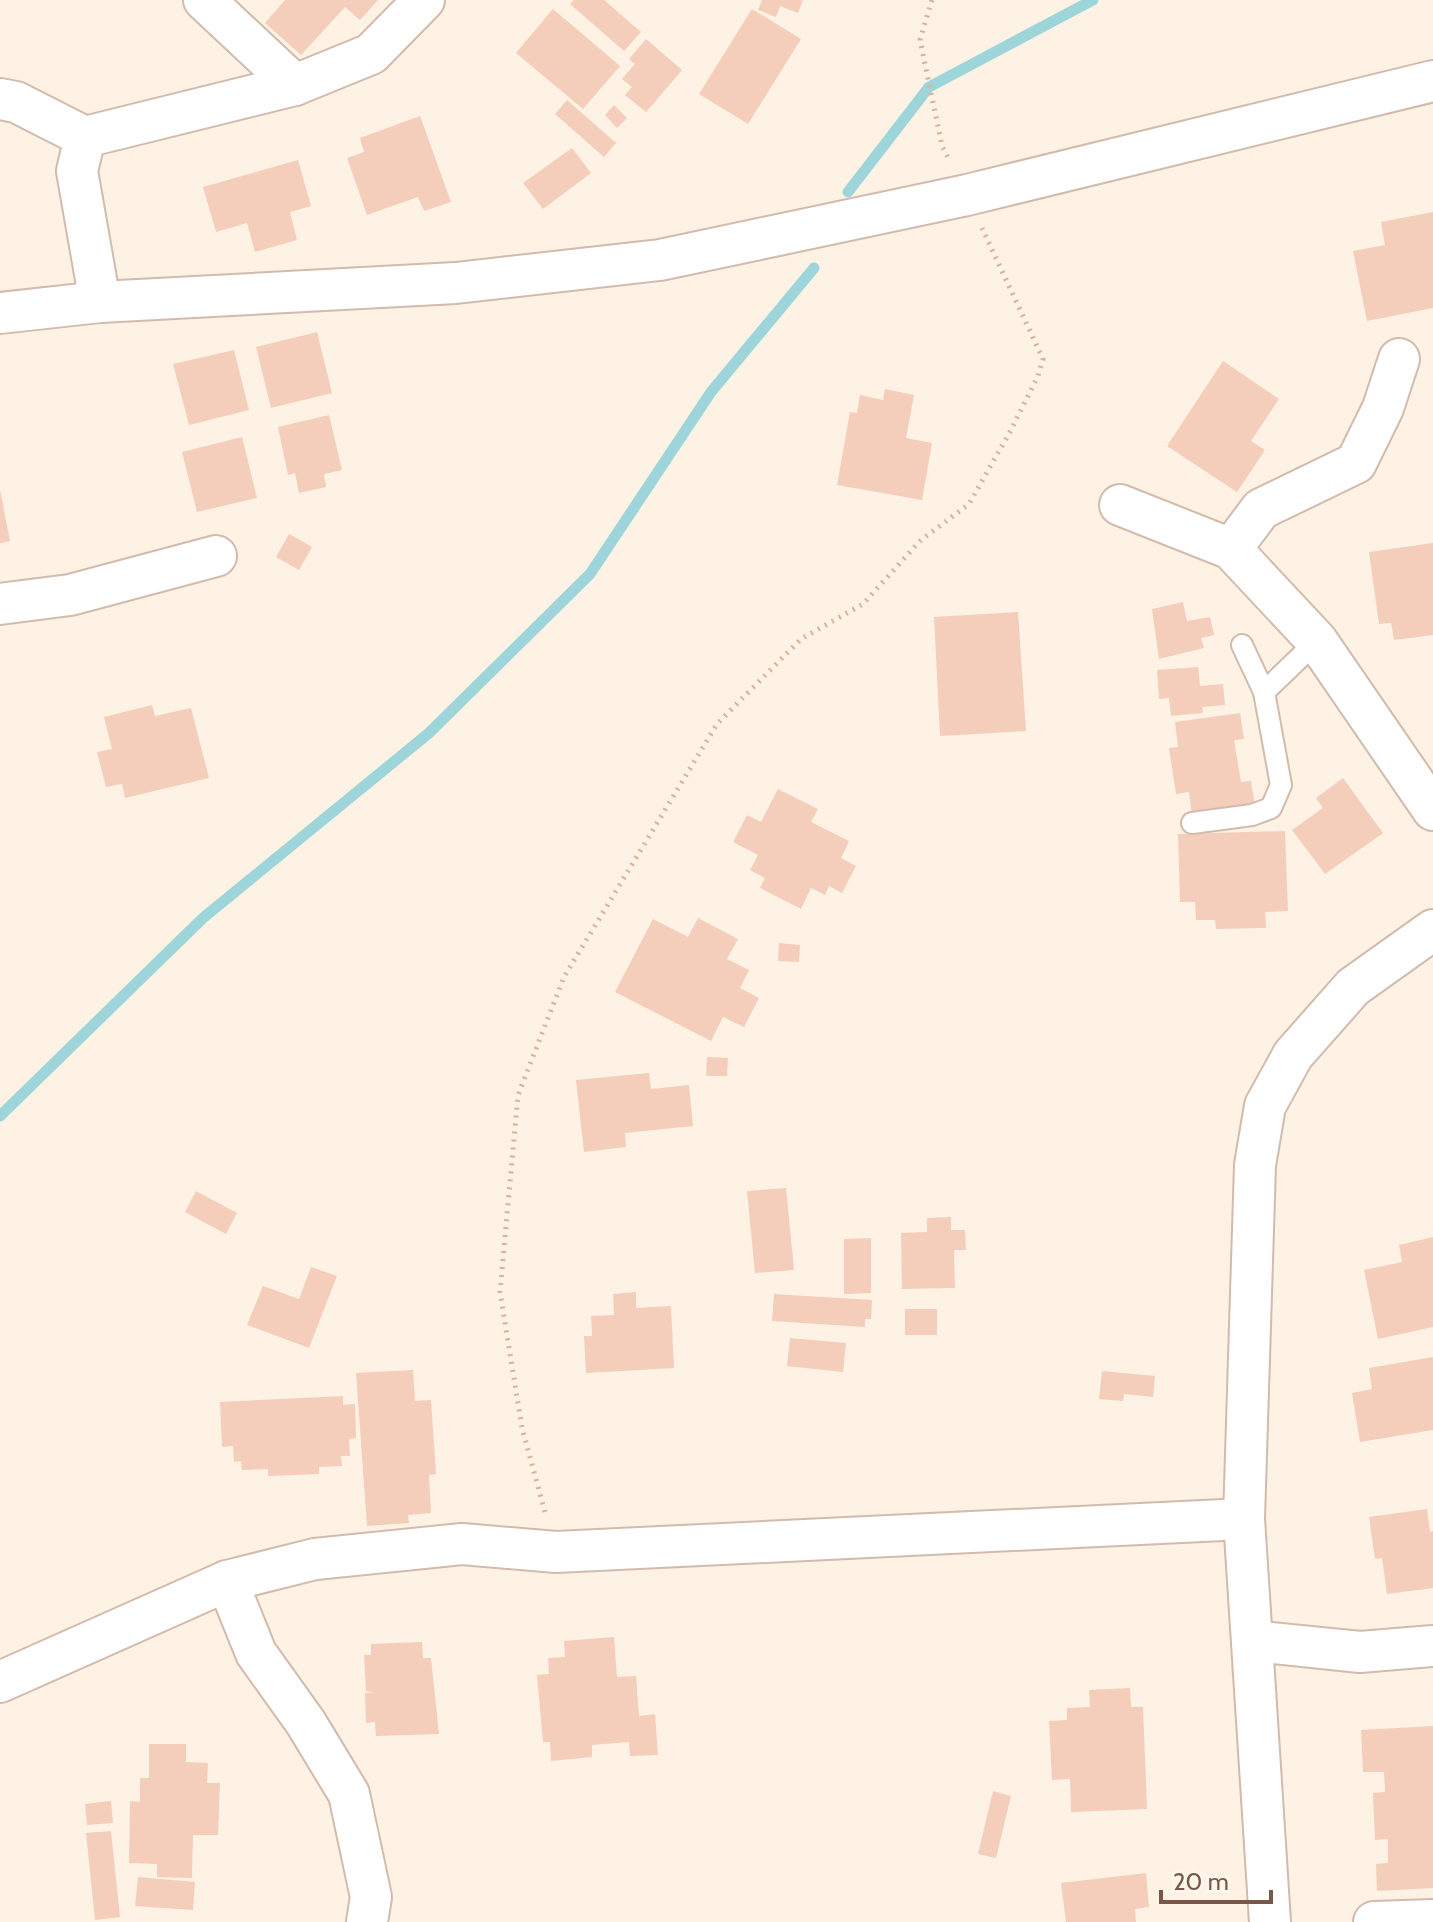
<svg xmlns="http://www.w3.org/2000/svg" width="1433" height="1922" viewBox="0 0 1433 1922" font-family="Cabin,sans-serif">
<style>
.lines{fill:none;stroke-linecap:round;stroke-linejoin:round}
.stream{stroke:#9dd5db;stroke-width:11}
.building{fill:#f4ceba}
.lane-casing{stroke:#d2bbac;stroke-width:24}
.street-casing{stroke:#d2bbac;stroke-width:44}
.path{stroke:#dab19d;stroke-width:5;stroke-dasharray:2 6;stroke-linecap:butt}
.lane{stroke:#fff;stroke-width:20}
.street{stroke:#fff;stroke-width:40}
</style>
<rect width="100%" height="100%" fill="#fdf2e4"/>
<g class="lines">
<g class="stream">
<path d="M 848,192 L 929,87 L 1093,0"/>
<path d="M 0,1116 L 203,918 L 429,733 L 590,574 L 711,392 L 814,268"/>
</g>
</g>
<g class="building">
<path d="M 285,0 L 378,0 L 360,20 L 345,7 L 301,55 L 265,23 Z"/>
<path d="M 574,0 L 604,0 L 641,32 L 624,51 L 570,4 Z"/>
<path d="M 762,0 L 803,0 L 798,13 L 780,6 L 776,17 L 758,10 Z"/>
<path d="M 553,9 L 620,66 L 583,109 L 516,53 Z"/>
<path d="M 752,9 L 801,39 L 748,124 L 699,94 Z"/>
<path d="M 646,39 L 682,70 L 646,112 L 625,95 L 632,87 L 622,79 L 635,64 L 629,59 Z"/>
<path d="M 567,100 L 616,143 L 604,157 L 555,114 Z"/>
<path d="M 614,105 L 627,118 L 617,128 L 605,115 Z"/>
<path d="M 420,116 L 451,202 L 424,211 L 418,197 L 367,215 L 347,158 L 364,152 L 360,138 Z"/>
<path d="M 572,148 L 591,173 L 543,209 L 523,183 Z"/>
<path d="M 298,160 L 311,206 L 290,212 L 297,240 L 255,252 L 247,223 L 216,232 L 203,187 Z"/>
<path d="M 1433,212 L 1433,308 L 1367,321 L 1353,251 L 1385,245 L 1381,222 Z"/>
<path d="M 317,332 L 332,393 L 271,408 L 256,347 Z"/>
<path d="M 234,350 L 249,410 L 189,425 L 173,364 Z"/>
<path d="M 1223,361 L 1279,399 L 1251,441 L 1265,450 L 1237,492 L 1167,446 Z"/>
<path d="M 885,389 L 914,395 L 906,438 L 932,443 L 922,500 L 837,485 L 850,412 L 857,413 L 860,395 L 883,400 Z"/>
<path d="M 329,415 L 342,470 L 324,474 L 326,487 L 299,493 L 295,473 L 288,475 L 278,427 Z"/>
<path d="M 242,437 L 257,498 L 197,512 L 182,452 Z"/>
<path d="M 0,490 L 10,541 L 0,543 Z"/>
<path d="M 289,534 L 312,547 L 299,570 L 276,557 Z"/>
<path d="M 1433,543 L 1433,635 L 1394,640 L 1391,623 L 1379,624 L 1369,552 Z"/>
<path d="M 1183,602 L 1187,621 L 1210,617 L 1214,635 L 1201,638 L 1204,648 L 1159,659 L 1152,609 Z"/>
<path d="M 1018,612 L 1026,731 L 940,736 L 934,617 Z"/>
<path d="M 1198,667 L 1200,686 L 1223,684 L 1225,705 L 1202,707 L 1203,713 L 1171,716 L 1169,698 L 1159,699 L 1157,670 Z"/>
<path d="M 152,705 L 155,716 L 191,708 L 209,778 L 125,798 L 122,784 L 106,787 L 97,752 L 112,749 L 104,717 Z"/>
<path d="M 1240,713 L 1244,739 L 1234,740 L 1241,782 L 1251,781 L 1255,806 L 1192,815 L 1189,792 L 1176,794 L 1169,748 L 1178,747 L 1175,722 Z"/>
<path d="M 1343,778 L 1383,833 L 1325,874 L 1292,830 L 1323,808 L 1316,798 Z"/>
<path d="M 778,789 L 818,809 L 811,822 L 849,841 L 841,858 L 856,866 L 842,893 L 829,886 L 825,895 L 811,888 L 801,909 L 760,888 L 765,878 L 750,870 L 758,855 L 733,842 L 747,815 L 761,822 Z"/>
<path d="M 1285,831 L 1288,911 L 1265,912 L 1266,928 L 1216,929 L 1215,920 L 1196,920 L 1195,902 L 1180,902 L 1178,834 Z"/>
<path d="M 698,918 L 738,939 L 727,959 L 749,970 L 740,988 L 759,998 L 744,1027 L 723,1017 L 711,1041 L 615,992 L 653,919 L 688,937 Z"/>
<path d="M 779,943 L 800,945 L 799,962 L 778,961 Z"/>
<path d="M 707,1057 L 728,1058 L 727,1076 L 706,1076 Z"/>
<path d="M 649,1073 L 651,1089 L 689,1085 L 693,1126 L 625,1133 L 626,1147 L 584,1152 L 576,1080 Z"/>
<path d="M 786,1188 L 794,1270 L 755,1273 L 747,1191 Z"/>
<path d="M 196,1191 L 237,1213 L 226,1234 L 185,1212 Z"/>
<path d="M 951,1217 L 951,1230 L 965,1230 L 966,1250 L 954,1250 L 955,1288 L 902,1289 L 901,1233 L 927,1232 L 927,1218 Z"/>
<path d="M 1433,1237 L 1433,1327 L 1378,1339 L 1364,1270 L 1402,1262 L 1399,1245 Z"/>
<path d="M 871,1238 L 871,1293 L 844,1294 L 844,1239 Z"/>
<path d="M 311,1267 L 337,1276 L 309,1348 L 247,1325 L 263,1286 L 299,1299 Z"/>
<path d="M 636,1292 L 636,1308 L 671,1306 L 674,1368 L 586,1373 L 584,1336 L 592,1336 L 591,1316 L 614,1315 L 613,1294 Z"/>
<path d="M 774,1294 L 872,1300 L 871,1319 L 865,1319 L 865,1327 L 772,1321 Z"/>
<rect x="905" y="1309" width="32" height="26"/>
<path d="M 790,1338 L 846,1343 L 843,1372 L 787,1366 Z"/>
<path d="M 1433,1357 L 1433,1430 L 1360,1442 L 1352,1393 L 1372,1389 L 1369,1368 Z"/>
<path d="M 413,1370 L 415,1401 L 431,1400 L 436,1474 L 429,1475 L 431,1513 L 408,1515 L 409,1523 L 367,1526 L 356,1373 Z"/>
<path d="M 1102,1371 L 1155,1376 L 1153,1397 L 1124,1394 L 1123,1401 L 1099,1399 Z"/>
<path d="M 343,1396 L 343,1405 L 355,1404 L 356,1438 L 349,1439 L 350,1456 L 341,1456 L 342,1466 L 319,1467 L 319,1474 L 268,1476 L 268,1469 L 242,1470 L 241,1461 L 234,1462 L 233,1446 L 222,1447 L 220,1402 Z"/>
<path d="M 1427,1509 L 1430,1532 L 1433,1531 L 1433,1588 L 1387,1594 L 1382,1558 L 1375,1559 L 1369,1517 Z"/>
<path d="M 614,1637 L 617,1677 L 636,1676 L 639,1716 L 655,1714 L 658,1755 L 630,1756 L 629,1742 L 592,1745 L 592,1757 L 551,1761 L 550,1742 L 543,1742 L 537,1675 L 549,1674 L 548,1658 L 565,1657 L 564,1641 Z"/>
<path d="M 422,1642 L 423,1658 L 431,1658 L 439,1734 L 376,1736 L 375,1722 L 366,1723 L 365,1693 L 374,1693 L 366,1691 L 364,1655 L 371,1655 L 371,1644 Z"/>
<path d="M 1130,1688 L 1131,1707 L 1143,1707 L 1147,1809 L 1071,1812 L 1070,1779 L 1052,1780 L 1049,1721 L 1067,1720 L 1067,1708 L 1090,1707 L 1089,1690 Z"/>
<path d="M 1433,1726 L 1433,1888 L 1377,1891 L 1376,1864 L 1388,1863 L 1388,1839 L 1375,1840 L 1373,1793 L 1385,1792 L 1384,1772 L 1363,1772 L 1361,1730 Z"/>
<path d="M 149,1744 L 186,1744 L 186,1762 L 208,1763 L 207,1783 L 220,1783 L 218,1835 L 193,1835 L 192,1878 L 157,1877 L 157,1864 L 129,1863 L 130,1801 L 140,1802 L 140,1778 L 149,1778 Z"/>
<path d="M 993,1791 L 1011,1796 L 996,1858 L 978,1854 Z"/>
<path d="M 111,1801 L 113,1823 L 87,1825 L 85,1804 Z"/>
<path d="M 111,1831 L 120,1917 L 95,1920 L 86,1833 Z"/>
<path d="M 1146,1873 L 1149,1907 L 1135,1909 L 1136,1922 L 1066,1922 L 1061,1883 Z"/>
<path d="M 138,1877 L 195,1882 L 193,1910 L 135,1906 Z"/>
</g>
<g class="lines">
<g class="lane-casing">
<g id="lane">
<path d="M 1264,692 L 1317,641"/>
<path d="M 1192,823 L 1252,815 L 1271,808 L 1281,785 L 1264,692 L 1242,645"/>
</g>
</g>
<g class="street-casing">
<g id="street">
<path d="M 204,0 L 295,85"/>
<path d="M 0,99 L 16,102 L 85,137"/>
<path d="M 100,302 L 77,171 L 85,137 L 295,85 L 371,54 L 424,0"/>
<path d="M 0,313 L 100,302 L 456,283 L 660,260 L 967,195 L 1433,81"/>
<path d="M 1120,505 L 1231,549 L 1317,641 L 1433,810"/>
<path d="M 1231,549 L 1261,509 L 1356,463 L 1383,408 L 1399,359"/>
<path d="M 0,604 L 70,595 L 216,556"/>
<path d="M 227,1581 L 256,1653 L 306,1723 L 349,1794 L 371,1897 L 367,1922"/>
<path d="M 1253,1641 L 1360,1652 L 1433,1646"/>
<path d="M 0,1682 L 227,1581 L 315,1559 L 462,1544 L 556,1552 L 1244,1519"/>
<path d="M 1270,1922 L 1244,1519 L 1255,1165 L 1265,1106 L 1293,1055 L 1353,987 L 1433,930"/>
<path d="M 1374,1922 L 1433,1920"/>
</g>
</g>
<g class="path">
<path d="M 932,0 L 920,40 L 942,146 L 950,161"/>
<path d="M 545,1512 L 522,1428 L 500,1292 L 518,1095 L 564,977 L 717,724 L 801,639 L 863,604 L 920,541 L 969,504 L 1011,430 L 1038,376 L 1043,359 L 982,228"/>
</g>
<use href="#lane" class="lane"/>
<use href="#street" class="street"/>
</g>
<path d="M1161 1890v12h110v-12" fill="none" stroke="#785648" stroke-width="4"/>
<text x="1173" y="1890" font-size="24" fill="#785648" stroke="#fff6ec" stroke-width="6" paint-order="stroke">20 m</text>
</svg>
